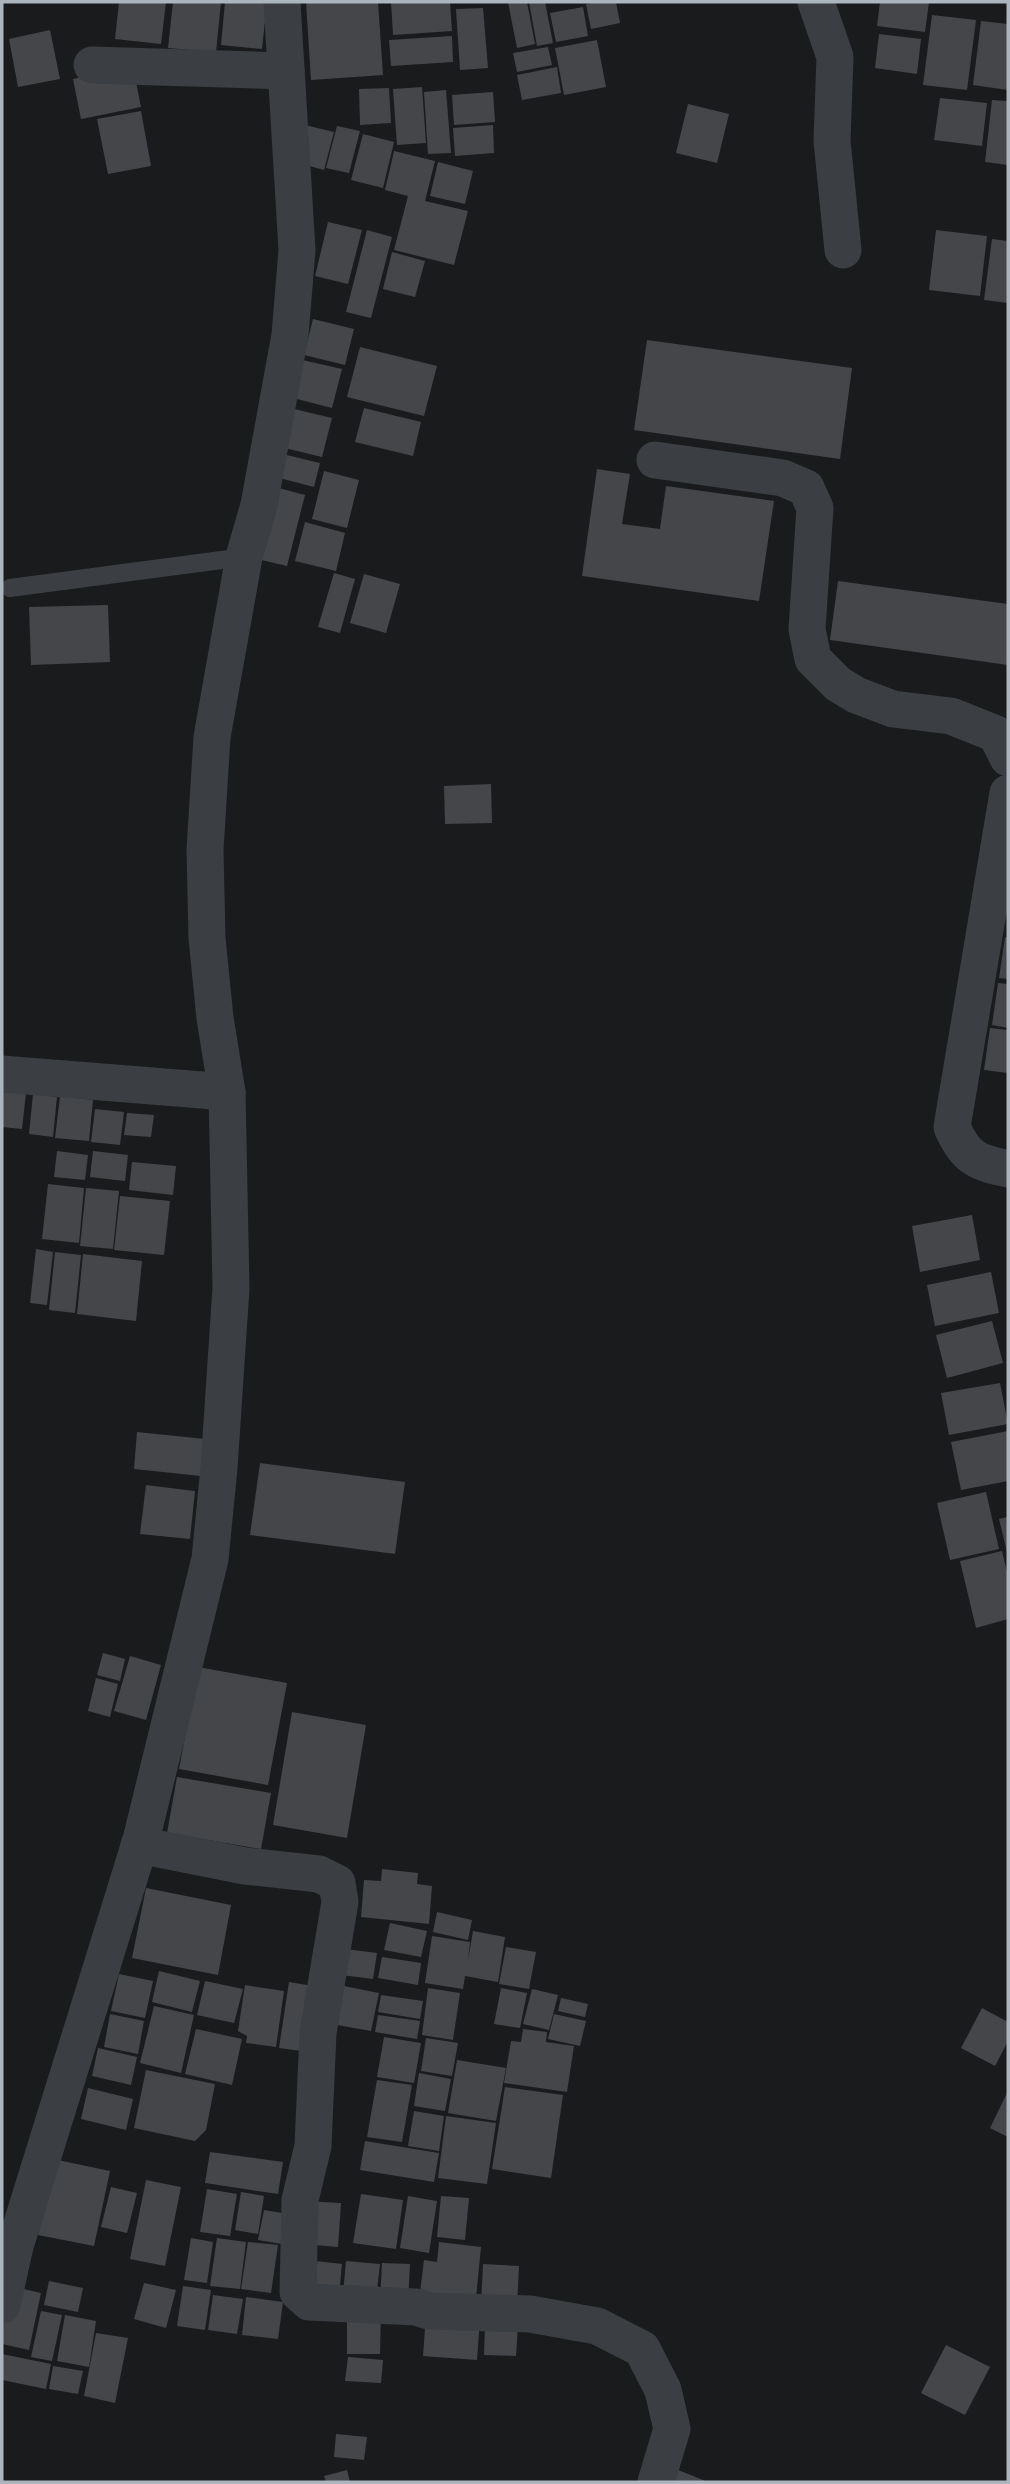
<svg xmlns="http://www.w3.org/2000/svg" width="1010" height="2484" viewBox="0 0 1010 2484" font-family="Poppins,sans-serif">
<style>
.building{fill:#44464a}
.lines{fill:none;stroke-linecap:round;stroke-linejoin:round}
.service{stroke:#3b3e42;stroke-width:18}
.minor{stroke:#3b3e42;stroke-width:37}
</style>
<rect width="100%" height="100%" fill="#1a1b1d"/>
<g class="building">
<path d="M 119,2 L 166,2 L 161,44 L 115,39 Z"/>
<path d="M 173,2 L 221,2 L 216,52 L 168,48 Z"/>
<path d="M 225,2 L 267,2 L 262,49 L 221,45 Z"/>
<path d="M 306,2 L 378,2 L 383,75 L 311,80 Z"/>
<path d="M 391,2 L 450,2 L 452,31 L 393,35 Z"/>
<path d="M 508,2 L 527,2 L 535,44 L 517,48 Z"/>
<path d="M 529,2 L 545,2 L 553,43 L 537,46 Z"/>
<path d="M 597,2 L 616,2 L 620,23 L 591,29 L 586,4 Z"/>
<path d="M 880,2 L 929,2 L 925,32 L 877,26 Z"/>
<path d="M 583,7 L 588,36 L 556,42 L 550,13 Z"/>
<path d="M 483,8 L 488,68 L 460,70 L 456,9 Z"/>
<path d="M 932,15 L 976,20 L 967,90 L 923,85 Z"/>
<path d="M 981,21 L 1008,24 L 1008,90 L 973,85 Z"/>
<path d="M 50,30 L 60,79 L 18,87 L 9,39 Z"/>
<path d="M 879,34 L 921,39 L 917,74 L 875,68 Z"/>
<path d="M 452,36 L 453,62 L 391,66 L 389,40 Z"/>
<path d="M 597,40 L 606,87 L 564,95 L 555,48 Z"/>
<path d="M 548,47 L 552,65 L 517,72 L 513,53 Z"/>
<path d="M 133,67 L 141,107 L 81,119 L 73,79 Z"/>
<path d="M 557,67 L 561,93 L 522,100 L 517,75 Z"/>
<path d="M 422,87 L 426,143 L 397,145 L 393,89 Z"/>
<path d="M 389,88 L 391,123 L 360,125 L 359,89 Z"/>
<path d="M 446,90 L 451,153 L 428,154 L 424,92 Z"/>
<path d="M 493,92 L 495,122 L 454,125 L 452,95 Z"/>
<path d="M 940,98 L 987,103 L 982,146 L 934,140 Z"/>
<path d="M 992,100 L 1008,101 L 1008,165 L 985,162 Z"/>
<path d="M 688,104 L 729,114 L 717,163 L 676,153 Z"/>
<path d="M 141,111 L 151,166 L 108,174 L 97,119 Z"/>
<path d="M 305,125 L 334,132 L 324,170 L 295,162 Z"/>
<path d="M 493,125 L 494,153 L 455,156 L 453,128 Z"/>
<path d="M 337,126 L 360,131 L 349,173 L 326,168 Z"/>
<path d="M 363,134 L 394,142 L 383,188 L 351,180 Z"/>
<path d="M 394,151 L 435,161 L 425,201 L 468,211 L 454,265 L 394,250 L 408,196 L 385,190 Z"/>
<path d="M 438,162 L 473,171 L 465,204 L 430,196 Z"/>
<path d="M 328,222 L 362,230 L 348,284 L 315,276 Z"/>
<path d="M 367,230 L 392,237 L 371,318 L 346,312 Z"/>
<path d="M 936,230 L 987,236 L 980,296 L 929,290 Z"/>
<path d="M 992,239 L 1008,241 L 1008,303 L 984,300 Z"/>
<path d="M 392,252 L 425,261 L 415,297 L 383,289 Z"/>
<path d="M 313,319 L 354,329 L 345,365 L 304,355 Z"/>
<path d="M 647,340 L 852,368 L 840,459 L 634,430 Z"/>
<path d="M 360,347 L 437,366 L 424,416 L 347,397 Z"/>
<path d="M 298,359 L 342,369 L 332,408 L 289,397 Z"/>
<path d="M 286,407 L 332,418 L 322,457 L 276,446 Z"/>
<path d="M 364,408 L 421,422 L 413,456 L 355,442 Z"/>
<path d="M 274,452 L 320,463 L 314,487 L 268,475 Z"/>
<path d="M 597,469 L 630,474 L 622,524 L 660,529 L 666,486 L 774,501 L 759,601 L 582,576 Z"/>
<path d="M 324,471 L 359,480 L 347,528 L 312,519 Z"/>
<path d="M 271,486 L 305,495 L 287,566 L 253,558 Z"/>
<path d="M 305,522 L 345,533 L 336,571 L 295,561 Z"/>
<path d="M 334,573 L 355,579 L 340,633 L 318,627 Z"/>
<path d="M 364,574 L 400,584 L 386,633 L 350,623 Z"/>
<path d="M 838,581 L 1008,604 L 1008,665 L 830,640 Z"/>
<path d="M 108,605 L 110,662 L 31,665 L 29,607 Z"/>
<path d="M 491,784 L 492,823 L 445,824 L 444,786 Z"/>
<path d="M 1005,937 L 1008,938 L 1008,979 L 999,978 Z"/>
<path d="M 998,983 L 1008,984 L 1008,1028 L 992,1025 Z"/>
<path d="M 990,1028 L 1008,1030 L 1008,1073 L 984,1070 Z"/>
<path d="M 2,1091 L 26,1093 L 22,1129 L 2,1127 Z"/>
<path d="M 33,1094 L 57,1097 L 53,1137 L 29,1134 Z"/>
<path d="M 60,1096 L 93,1100 L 89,1141 L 55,1138 Z"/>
<path d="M 95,1109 L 124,1112 L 120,1145 L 91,1142 Z"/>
<path d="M 127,1113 L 154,1115 L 151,1137 L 124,1135 Z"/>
<path d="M 57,1151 L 88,1155 L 85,1180 L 54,1177 Z"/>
<path d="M 93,1151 L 128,1155 L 125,1181 L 90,1177 Z"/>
<path d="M 132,1162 L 176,1166 L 173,1195 L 129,1190 Z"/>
<path d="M 48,1184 L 84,1188 L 79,1243 L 42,1239 Z"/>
<path d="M 86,1188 L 119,1191 L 113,1249 L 80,1246 Z"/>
<path d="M 120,1196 L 170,1201 L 164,1255 L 114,1250 Z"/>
<path d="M 972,1215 L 980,1260 L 920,1272 L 912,1226 Z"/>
<path d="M 36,1249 L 53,1252 L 47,1305 L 30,1303 Z"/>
<path d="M 55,1252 L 81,1255 L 75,1313 L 49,1310 Z"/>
<path d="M 83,1254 L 142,1261 L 136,1321 L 77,1314 Z"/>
<path d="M 991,1272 L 999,1313 L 935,1326 L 927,1285 Z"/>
<path d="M 992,1321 L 1003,1363 L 947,1378 L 936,1335 Z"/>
<path d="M 1000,1383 L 1008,1424 L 949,1435 L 941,1393 Z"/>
<path d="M 1008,1431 L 1008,1481 L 961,1490 L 951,1442 Z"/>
<path d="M 137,1432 L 205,1439 L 201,1476 L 134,1469 Z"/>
<path d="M 260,1463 L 405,1482 L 395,1554 L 250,1535 Z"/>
<path d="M 146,1485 L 195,1491 L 190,1539 L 140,1534 Z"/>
<path d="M 986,1492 L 999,1549 L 950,1560 L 937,1503 Z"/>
<path d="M 1008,1517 L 1008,1552 L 1007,1552 L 999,1519 Z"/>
<path d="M 1002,1551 L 1008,1576 L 1008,1619 L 976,1628 L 960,1561 Z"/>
<path d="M 103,1653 L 125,1659 L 120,1681 L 97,1675 Z"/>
<path d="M 130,1656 L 161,1665 L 146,1720 L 114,1711 Z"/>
<path d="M 198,1667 L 287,1683 L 268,1785 L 179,1769 Z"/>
<path d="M 96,1678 L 118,1684 L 110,1717 L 88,1711 Z"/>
<path d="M 292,1712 L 366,1725 L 347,1838 L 273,1825 Z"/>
<path d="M 177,1777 L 271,1793 L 261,1849 L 167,1833 Z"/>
<path d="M 382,1869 L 418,1873 L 417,1884 L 432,1886 L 429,1924 L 361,1917 L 364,1880 L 381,1881 Z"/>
<path d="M 146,1888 L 231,1905 L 218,1975 L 132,1958 Z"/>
<path d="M 437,1912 L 472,1920 L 468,1940 L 433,1932 Z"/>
<path d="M 390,1923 L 427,1931 L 421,1957 L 384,1950 Z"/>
<path d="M 473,1931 L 505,1937 L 498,1982 L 465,1976 L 463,1989 L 425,1983 L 432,1936 L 470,1942 L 468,1961 Z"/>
<path d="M 506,1947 L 536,1952 L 529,1989 L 499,1984 Z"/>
<path d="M 337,1948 L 377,1953 L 373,1979 L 333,1974 Z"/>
<path d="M 382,1957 L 421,1963 L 418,1985 L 378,1978 Z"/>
<path d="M 159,1971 L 200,1981 L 192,2012 L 152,2002 Z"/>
<path d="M 119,1974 L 153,1981 L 145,2018 L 111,2011 Z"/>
<path d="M 205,1981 L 243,1989 L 234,2023 L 197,2015 Z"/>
<path d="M 289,1982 L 319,1987 L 309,2052 L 279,2048 Z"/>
<path d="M 334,1984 L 379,1993 L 371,2031 L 326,2023 Z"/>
<path d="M 245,1985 L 284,1991 L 276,2047 L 246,2043 L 247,2036 L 238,2031 Z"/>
<path d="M 428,1988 L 460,1993 L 453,2040 L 422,2035 Z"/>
<path d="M 501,1988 L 527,1993 L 520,2028 L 494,2024 Z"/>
<path d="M 532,1989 L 558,1995 L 549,2030 L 523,2024 Z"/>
<path d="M 381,1995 L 423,2001 L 420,2019 L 378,2012 Z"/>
<path d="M 561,1998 L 588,2004 L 585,2017 L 558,2011 Z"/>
<path d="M 154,2006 L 194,2015 L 181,2073 L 140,2063 Z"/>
<path d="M 982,2008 L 1008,2022 L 1008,2041 L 995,2066 L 961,2048 Z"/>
<path d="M 110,2014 L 144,2021 L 138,2054 L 104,2047 Z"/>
<path d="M 554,2014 L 586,2021 L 580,2046 L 548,2039 Z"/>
<path d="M 378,2015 L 420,2021 L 417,2039 L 375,2032 Z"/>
<path d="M 196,2029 L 242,2039 L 232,2085 L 185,2074 Z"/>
<path d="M 523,2029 L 547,2032 L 546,2042 L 574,2046 L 567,2092 L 504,2083 L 511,2041 L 521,2042 Z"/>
<path d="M 384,2037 L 421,2043 L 414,2083 L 377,2077 Z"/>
<path d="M 426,2038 L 458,2043 L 452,2076 L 421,2071 Z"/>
<path d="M 98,2048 L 137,2057 L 131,2085 L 92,2076 Z"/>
<path d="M 457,2060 L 506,2068 L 496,2121 L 448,2113 Z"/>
<path d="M 146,2070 L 215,2084 L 206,2130 L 195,2141 L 134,2128 Z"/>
<path d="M 419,2073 L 451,2079 L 445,2111 L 414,2106 Z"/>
<path d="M 377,2080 L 412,2085 L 402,2142 L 367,2137 Z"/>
<path d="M 505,2087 L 563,2095 L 551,2178 L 492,2169 Z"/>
<path d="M 88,2088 L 133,2099 L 126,2130 L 81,2119 Z"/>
<path d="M 1008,2091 L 1008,2137 L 990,2128 Z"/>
<path d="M 414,2111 L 444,2116 L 439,2151 L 408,2146 Z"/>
<path d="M 446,2116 L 496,2123 L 487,2184 L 438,2178 Z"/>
<path d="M 365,2141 L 439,2153 L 434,2182 L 360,2170 Z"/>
<path d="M 210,2152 L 283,2162 L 278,2194 L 205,2183 Z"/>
<path d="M 53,2159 L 110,2171 L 94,2246 L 38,2235 Z"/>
<path d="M 146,2180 L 181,2187 L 165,2266 L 130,2259 Z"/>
<path d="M 111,2187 L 137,2193 L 127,2233 L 101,2227 Z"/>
<path d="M 207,2189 L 237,2194 L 230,2236 L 200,2232 Z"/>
<path d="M 241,2192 L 264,2196 L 258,2234 L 235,2230 Z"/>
<path d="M 361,2194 L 403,2200 L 396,2249 L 353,2243 Z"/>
<path d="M 408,2196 L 437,2201 L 429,2253 L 400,2248 Z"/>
<path d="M 441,2196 L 469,2198 L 465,2240 L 437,2237 Z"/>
<path d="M 304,2201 L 341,2203 L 338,2247 L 302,2244 Z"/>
<path d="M 264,2210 L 288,2214 L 282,2244 L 258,2240 Z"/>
<path d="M 191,2238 L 213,2242 L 207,2283 L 184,2280 Z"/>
<path d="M 217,2238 L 246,2242 L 240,2289 L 210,2286 Z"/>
<path d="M 248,2242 L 278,2245 L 271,2293 L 241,2289 Z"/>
<path d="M 439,2242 L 481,2247 L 475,2308 L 419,2301 L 424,2260 L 437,2262 Z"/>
<path d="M 307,2260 L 342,2264 L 339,2295 L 303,2291 Z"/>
<path d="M 346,2261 L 380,2264 L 376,2299 L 343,2294 Z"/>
<path d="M 382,2263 L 410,2264 L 408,2303 L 380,2302 Z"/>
<path d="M 483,2264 L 519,2266 L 517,2307 L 481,2305 Z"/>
<path d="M 49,2281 L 83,2288 L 78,2312 L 44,2305 Z"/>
<path d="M 144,2283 L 176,2290 L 166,2328 L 134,2319 Z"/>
<path d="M 10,2286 L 41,2293 L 29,2350 L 2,2344 L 2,2328 Z"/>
<path d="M 183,2286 L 211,2290 L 205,2330 L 177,2326 Z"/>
<path d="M 213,2295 L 243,2299 L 237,2334 L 208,2330 Z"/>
<path d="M 246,2297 L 283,2302 L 278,2339 L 242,2335 Z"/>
<path d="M 347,2310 L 381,2310 L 380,2354 L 347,2354 Z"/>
<path d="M 41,2311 L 62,2315 L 52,2361 L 31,2357 Z"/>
<path d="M 65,2315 L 96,2321 L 89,2367 L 57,2361 Z"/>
<path d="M 426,2315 L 480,2319 L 477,2360 L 423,2356 Z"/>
<path d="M 485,2324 L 518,2325 L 516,2356 L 484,2355 Z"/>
<path d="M 96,2333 L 128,2338 L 115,2403 L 84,2396 Z"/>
<path d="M 946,2345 L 990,2367 L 965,2415 L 921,2393 Z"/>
<path d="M 2,2354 L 51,2364 L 46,2389 L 2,2380 Z"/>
<path d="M 348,2357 L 383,2360 L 381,2383 L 345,2381 Z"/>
<path d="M 53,2366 L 83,2371 L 78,2394 L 49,2389 Z"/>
<path d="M 336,2434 L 367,2437 L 364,2460 L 334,2457 Z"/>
<path d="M 673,2468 L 708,2482 L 667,2482 Z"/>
<path d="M 347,2470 L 350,2482 L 326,2482 L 324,2476 Z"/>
</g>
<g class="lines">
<path class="service" d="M 10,588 L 244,557"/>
<g class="minor">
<path d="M 816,2 L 835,57 L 832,141 L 843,250"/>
<path d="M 92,65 L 286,71"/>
<path d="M 655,460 L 783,478 L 806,488 L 815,508 L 807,629 L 813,659 L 838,684 L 856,695 L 893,709 L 951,716 L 996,734 L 1008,758"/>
<path d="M 1008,793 L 952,1127 C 966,1159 977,1162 1008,1169"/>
<path d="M 2,1074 L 227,1092"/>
<path d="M 139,1845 L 245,1866 L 319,1874 L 337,1883 L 340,1902 L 318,2033 L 313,2146 L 300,2200 L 298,2292 L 309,2302 L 416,2307 L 429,2311 L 530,2314 L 597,2326 L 642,2349 L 663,2390 L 672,2429 L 656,2482"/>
<path d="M 2,2305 L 15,2246 L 141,1840 L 210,1559 L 219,1468 L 231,1288 L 227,1092 L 215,1018 L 207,938 L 205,850 L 212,737 L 244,557 L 259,505 L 290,335 L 297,250 L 282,2"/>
</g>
</g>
<rect width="1010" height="2484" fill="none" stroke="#acb5bd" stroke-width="7"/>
</svg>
